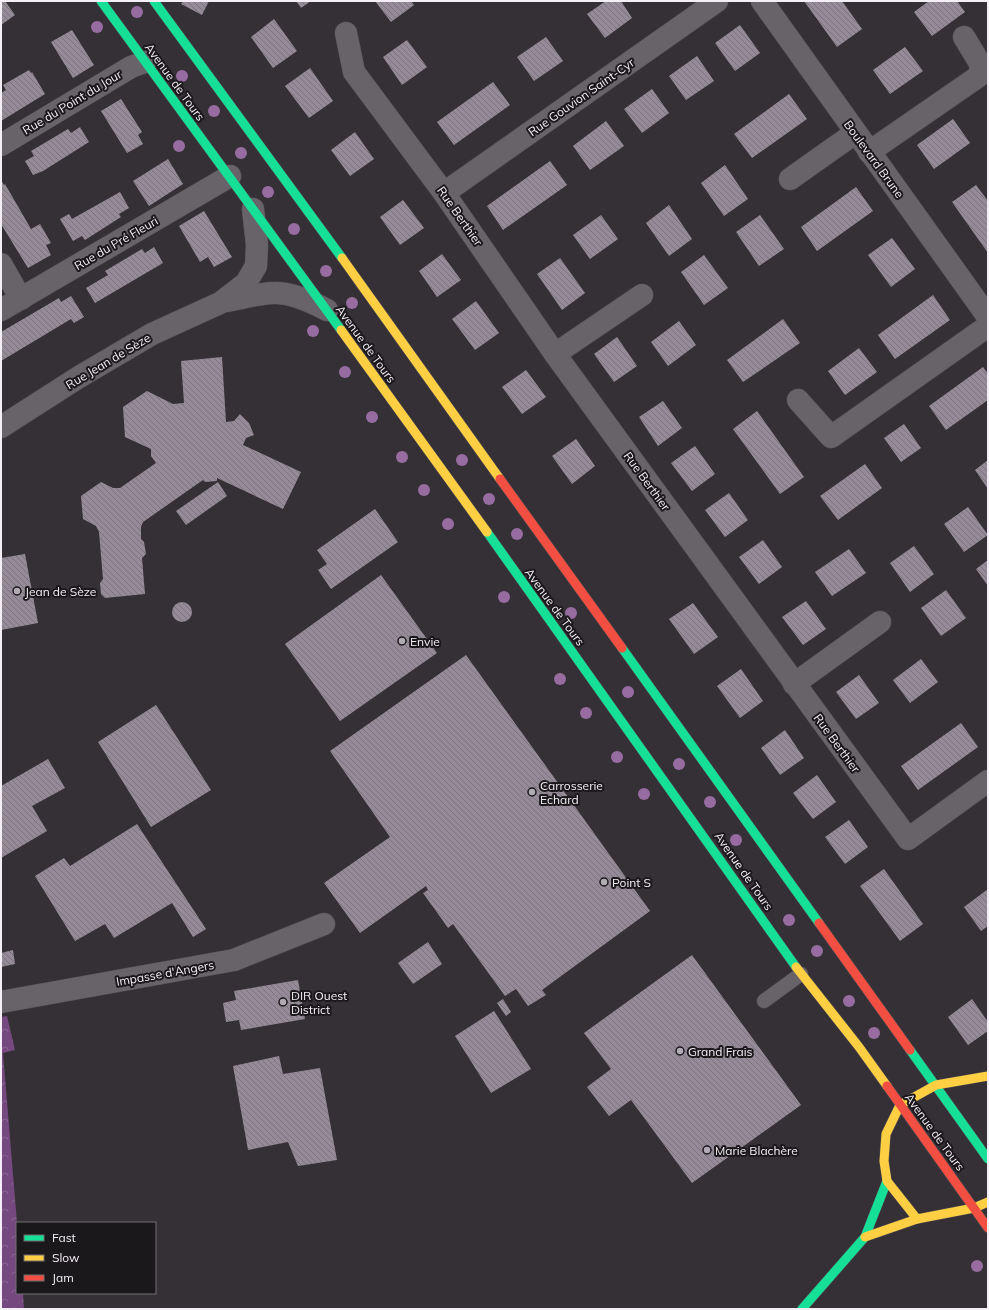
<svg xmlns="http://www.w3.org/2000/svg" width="989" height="1310" viewBox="0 0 989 1310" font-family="Mulish,sans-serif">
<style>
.forest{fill:url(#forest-crowns)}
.building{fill:url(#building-back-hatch)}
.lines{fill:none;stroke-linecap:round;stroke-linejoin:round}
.lane-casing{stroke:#504c51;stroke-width:15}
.street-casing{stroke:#504c51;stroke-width:23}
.fast-casing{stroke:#504c51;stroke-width:10}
.slow-casing{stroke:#504c51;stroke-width:10}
.jam-casing{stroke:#504c51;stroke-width:10}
.lane{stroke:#676368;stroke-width:14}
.street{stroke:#676368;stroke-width:22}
.fast{stroke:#16e098;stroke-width:9}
.slow{stroke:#ffcf43;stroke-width:9}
.jam{stroke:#f24e42;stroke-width:9}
.tree{fill:#976da1}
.poi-dot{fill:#b1acb3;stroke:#1b181c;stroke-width:1.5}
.labels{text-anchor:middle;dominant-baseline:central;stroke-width:4;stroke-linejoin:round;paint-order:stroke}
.street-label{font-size:12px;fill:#f4eff6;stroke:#1b181c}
.poi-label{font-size:12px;fill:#f4eff6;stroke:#1b181c;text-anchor:start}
</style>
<defs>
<pattern id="forest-crowns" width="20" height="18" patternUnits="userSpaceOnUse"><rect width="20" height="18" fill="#754880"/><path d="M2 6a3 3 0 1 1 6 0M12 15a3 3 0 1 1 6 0" fill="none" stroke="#896393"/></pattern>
<pattern id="building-back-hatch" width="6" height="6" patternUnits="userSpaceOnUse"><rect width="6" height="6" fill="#958b98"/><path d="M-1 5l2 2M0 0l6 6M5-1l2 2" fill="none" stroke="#7a747d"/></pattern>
</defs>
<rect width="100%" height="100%" fill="#353036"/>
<path class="forest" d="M 7,1016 L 15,1050 L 3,1053 L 17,1223 L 17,1293 L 23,1293 L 24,1309 L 1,1309 L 1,1017 Z"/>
<g class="building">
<path d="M 1,1 L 5,1 L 15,15 L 1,25 Z"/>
<path d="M 183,1 L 209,1 L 202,15 L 181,4 Z"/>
<path d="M 296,1 L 311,1 L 301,8 Z"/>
<path d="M 375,1 L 411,1 L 414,5 L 391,22 Z"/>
<path d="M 606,1 L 621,1 L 632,18 L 605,38 L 587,14 Z"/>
<path d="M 804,1 L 842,1 L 862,29 L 837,47 Z"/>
<path d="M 929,1 L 957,1 L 965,12 L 932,36 L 914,12 Z"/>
<path d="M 274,19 L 297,51 L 273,68 L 251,37 Z"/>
<path d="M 740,25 L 760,53 L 735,71 L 715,43 Z"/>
<path d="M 72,30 L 94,65 L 73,78 L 51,42 Z"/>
<path d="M 546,37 L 563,61 L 534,81 L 517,57 Z"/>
<path d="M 407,40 L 427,67 L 402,85 L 383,57 Z"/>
<path d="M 905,47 L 923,71 L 890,94 L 873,70 Z"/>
<path d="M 697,56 L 714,81 L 686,100 L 669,76 Z"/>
<path d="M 310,68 L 333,101 L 309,118 L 285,86 Z"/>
<path d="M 29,70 L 31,73 L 32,72 L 45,94 L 1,121 L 1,93 L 6,90 L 3,85 Z"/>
<path d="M 493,82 L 510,105 L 454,145 L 437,122 Z"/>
<path d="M 652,89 L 669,113 L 642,133 L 624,109 Z"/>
<path d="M 789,94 L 807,119 L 752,158 L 734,134 Z"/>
<path d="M 121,99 L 142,132 L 138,135 L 143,144 L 127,153 L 101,111 Z"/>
<path d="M 953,119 L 970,143 L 934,169 L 917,145 Z"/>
<path d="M 606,121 L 624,146 L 590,170 L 573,146 Z"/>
<path d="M 80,127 L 89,142 L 43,171 L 33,175 L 25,161 L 34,156 L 31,151 L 68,129 L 71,133 Z"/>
<path d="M 355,132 L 374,159 L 350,176 L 331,150 Z"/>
<path d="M 168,159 L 183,184 L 149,206 L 133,181 Z"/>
<path d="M 550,161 L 567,185 L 503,230 L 487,206 Z"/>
<path d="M 725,165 L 748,199 L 724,216 L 701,183 Z"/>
<path d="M 1,180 L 4,185 L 5,184 L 31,229 L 40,224 L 51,243 L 46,245 L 51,255 L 28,268 L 1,224 Z"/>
<path d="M 976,185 L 988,201 L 988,253 L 952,202 Z"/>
<path d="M 856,187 L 873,211 L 817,251 L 801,227 Z"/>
<path d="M 120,192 L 129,208 L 119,214 L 121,217 L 85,240 L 82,236 L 73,241 L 60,219 L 69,214 L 72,219 Z"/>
<path d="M 403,200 L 424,228 L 400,245 L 380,217 Z"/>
<path d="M 669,205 L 692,239 L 669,256 L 646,223 Z"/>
<path d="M 204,211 L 232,257 L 214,267 L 208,257 L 200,262 L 179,226 Z"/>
<path d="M 601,215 L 618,239 L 590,259 L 573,235 Z"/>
<path d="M 760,215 L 784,249 L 759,266 L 736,232 Z"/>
<path d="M 892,238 L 915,269 L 891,287 L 868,255 Z"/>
<path d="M 154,247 L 163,263 L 95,303 L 86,288 L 108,275 L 105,271 L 142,249 L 145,253 Z"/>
<path d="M 442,254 L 461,280 L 437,297 L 419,271 Z"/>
<path d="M 704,255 L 728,288 L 704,305 L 681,272 Z"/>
<path d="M 560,258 L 585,293 L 562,310 L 537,274 Z"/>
<path d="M 933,295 L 950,320 L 895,359 L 878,335 Z"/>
<path d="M 71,296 L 84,317 L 74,323 L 71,319 L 1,361 L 1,332 L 59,298 L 61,302 Z"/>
<path d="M 476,301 L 499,333 L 475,350 L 452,319 Z"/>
<path d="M 783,319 L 800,343 L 743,382 L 727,360 Z"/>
<path d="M 679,321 L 696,345 L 668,366 L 651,342 Z"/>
<path d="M 617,337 L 637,366 L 614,382 L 594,354 Z"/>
<path d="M 859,348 L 877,372 L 845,395 L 828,371 Z"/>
<path d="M 222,357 L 226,422 L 234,421 L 240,414 L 249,423 L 254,435 L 246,438 L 243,445 L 301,472 L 283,509 L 217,478 L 217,481 L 205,482 L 203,480 L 143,522 L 141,527 L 141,539 L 144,542 L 146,554 L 142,558 L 145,594 L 105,598 L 101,594 L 100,583 L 103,579 L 99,532 L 96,526 L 83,519 L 81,496 L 101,482 L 113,488 L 120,488 L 156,463 L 151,456 L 151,449 L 125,437 L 123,407 L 147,391 L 173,404 L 184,403 L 181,361 Z"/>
<path d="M 983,367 L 988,374 L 988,400 L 946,430 L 929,406 Z"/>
<path d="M 526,370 L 546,397 L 522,414 L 502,387 Z"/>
<path d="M 663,401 L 682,428 L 658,446 L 639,417 Z"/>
<path d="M 757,411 L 804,477 L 780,494 L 733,429 Z"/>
<path d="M 904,424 L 921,448 L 901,462 L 884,438 Z"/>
<path d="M 576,439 L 595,466 L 572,484 L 552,456 Z"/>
<path d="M 695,446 L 715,474 L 692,491 L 671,463 Z"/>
<path d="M 988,460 L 988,489 L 975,470 Z"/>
<path d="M 865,464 L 882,488 L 838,520 L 820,496 Z"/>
<path d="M 218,482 L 227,496 L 186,525 L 176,511 Z"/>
<path d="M 729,493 L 748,520 L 725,537 L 705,510 Z"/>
<path d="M 968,507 L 988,535 L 964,552 L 944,524 Z"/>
<path d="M 375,509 L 398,542 L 331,589 L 318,570 L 327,564 L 317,550 Z"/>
<path d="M 763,540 L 782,567 L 759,584 L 739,557 Z"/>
<path d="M 914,546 L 934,574 L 910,592 L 890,563 Z"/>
<path d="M 849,549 L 866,573 L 832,596 L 815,572 Z"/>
<path d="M 25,554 L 38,623 L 1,630 L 1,558 Z"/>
<path d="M 988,560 L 988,586 L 976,569 Z"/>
<path d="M 381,575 L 437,653 L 340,721 L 285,644 Z"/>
<path d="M 946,590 L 966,618 L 941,636 L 921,608 Z"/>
<path d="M 806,601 L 826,629 L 803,645 L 782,617 Z"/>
<circle cx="182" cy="612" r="10"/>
<path d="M 693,603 L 718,637 L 694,654 L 669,619 Z"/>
<path d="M 466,655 L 650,911 L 542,990 L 546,995 L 528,1006 L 516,989 L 505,996 L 453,924 L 448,928 L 441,918 L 423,893 L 428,890 L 426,886 L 360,933 L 324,883 L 390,837 L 330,751 Z"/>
<path d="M 921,659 L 938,682 L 910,703 L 893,680 Z"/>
<path d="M 741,669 L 763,701 L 740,718 L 717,686 Z"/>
<path d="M 859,675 L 879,703 L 856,719 L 836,692 Z"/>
<path d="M 156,705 L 211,790 L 151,827 L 98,742 Z"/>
<path d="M 961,723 L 978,747 L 918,790 L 901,766 Z"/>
<path d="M 785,730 L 804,758 L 780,775 L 761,748 Z"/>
<path d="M 48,759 L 65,788 L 32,806 L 47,831 L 1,858 L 1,786 Z"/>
<path d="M 817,775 L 836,802 L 813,819 L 793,793 Z"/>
<path d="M 849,820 L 868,847 L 845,864 L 825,837 Z"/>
<path d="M 137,824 L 206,929 L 193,937 L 172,903 L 114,938 L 105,924 L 75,941 L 35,876 L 64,858 L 70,866 Z"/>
<path d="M 884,869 L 923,924 L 900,941 L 860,886 Z"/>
<path d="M 988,889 L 988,926 L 981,931 L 964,907 Z"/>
<path d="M 428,942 L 442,964 L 413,984 L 398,963 Z"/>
<path d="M 13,950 L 15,964 L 1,967 L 1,953 Z"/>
<path d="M 692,955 L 801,1105 L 692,1183 L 631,1100 L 609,1116 L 587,1087 L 611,1069 L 584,1033 Z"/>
<path d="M 298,980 L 305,1019 L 241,1030 L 239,1020 L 226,1022 L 223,1003 L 236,1000 L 234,991 Z"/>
<path d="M 503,999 L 511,1012 L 506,1016 L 497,1003 Z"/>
<path d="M 972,999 L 988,1022 L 988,1031 L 968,1045 L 948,1017 Z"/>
<path d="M 494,1011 L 531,1069 L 491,1093 L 455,1036 Z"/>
<path d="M 279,1056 L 283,1074 L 320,1068 L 337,1160 L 298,1166 L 288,1142 L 248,1150 L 233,1066 Z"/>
</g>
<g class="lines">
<g class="lane-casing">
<path id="lane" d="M 764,1001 L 801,974"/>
</g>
<g class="street-casing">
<g id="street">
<path d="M 762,1 L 988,317"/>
<path d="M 346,33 L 354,72 L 444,193 L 555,354 L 908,839 L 988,781"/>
<path d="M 1,145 L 131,67 L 145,62"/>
<path d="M 869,152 L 979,76 L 981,65 L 964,37"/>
<path d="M 790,179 L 855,133"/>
<path d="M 444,193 L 717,1"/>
<path d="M 1,264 L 21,299"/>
<path d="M 227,301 C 274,291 283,287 327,310"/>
<path d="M 1,310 L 230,176"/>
<path d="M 555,354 L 642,295"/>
<path d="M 798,400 L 831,437 L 988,326"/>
<path d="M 1,427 L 79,377 L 152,334 L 220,303 L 246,283 L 256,266 L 257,245 L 253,209"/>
<path d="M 794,684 L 880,622"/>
<path d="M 1,1002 L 234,960 L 324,924"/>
</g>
</g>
<g class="fast-casing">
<g id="fast">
<path d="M 101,1 L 341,330"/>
<path d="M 154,1 L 342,258"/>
<path d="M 487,532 L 796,967"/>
<path d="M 622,648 L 819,923"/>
<path d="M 910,1050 L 988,1159"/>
<path d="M 802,1309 L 865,1237 L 887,1181"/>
</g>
</g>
<g class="slow-casing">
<g id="slow">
<path d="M 342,258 L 500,479"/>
<path d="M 341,330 L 487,532"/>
<path d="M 796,967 L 859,1047 L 887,1086"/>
<path d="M 917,1219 L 887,1181 L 884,1161 L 886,1134 L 900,1105 L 936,1085 L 988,1076"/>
<path d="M 865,1237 L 917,1219 L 974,1208 L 988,1202"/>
</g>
</g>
<g class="jam-casing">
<g id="jam">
<path d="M 500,479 L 622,648"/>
<path d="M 819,923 L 910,1050"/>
<path d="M 887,1086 L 988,1228"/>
</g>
</g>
<use href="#lane" class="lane"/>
<use href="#street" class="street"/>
<use href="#fast" class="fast"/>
<use href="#slow" class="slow"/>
<use href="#jam" class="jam"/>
</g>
<g class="tree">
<circle cx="137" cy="12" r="6"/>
<circle cx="97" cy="27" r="6"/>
<circle cx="182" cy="76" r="6"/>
<circle cx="214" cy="111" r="6"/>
<circle cx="179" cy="146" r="6"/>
<circle cx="241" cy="153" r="6"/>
<circle cx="268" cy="192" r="6"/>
<circle cx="294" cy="229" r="6"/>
<circle cx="326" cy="271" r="6"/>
<circle cx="352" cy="303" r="6"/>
<circle cx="313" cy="331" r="6"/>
<circle cx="345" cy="372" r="6"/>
<circle cx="372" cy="417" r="6"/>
<circle cx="402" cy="457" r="6"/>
<circle cx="462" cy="460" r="6"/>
<circle cx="424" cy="490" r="6"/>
<circle cx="489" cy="499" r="6"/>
<circle cx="448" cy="524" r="6"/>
<circle cx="517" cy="534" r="6"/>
<circle cx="504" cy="597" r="6"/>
<circle cx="571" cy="613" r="6"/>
<circle cx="560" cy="679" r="6"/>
<circle cx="628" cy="692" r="6"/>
<circle cx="586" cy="713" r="6"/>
<circle cx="617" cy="757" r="6"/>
<circle cx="679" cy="764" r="6"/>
<circle cx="644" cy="794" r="6"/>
<circle cx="710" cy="802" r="6"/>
<circle cx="736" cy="840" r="6"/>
<circle cx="789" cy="920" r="6"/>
<circle cx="817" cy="951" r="6"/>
<circle cx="849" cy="1001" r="6"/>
<circle cx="874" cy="1033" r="6"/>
<circle cx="977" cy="1266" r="6"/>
</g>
<g class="poi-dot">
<circle cx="17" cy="591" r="4"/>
<circle cx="402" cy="641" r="4"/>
<circle cx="532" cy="792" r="4"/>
<circle cx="604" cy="882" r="4"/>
<circle cx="283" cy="1002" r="4"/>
<circle cx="680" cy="1051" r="4"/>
<circle cx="707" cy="1150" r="4"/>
</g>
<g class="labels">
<g class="street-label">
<text transform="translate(175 82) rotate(54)">Avenue de Tours</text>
<text transform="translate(581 97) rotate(-35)">Rue Gouvion Saint-Cyr</text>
<text transform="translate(72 102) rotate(-31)">Rue du Point du Jour</text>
<text transform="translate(874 159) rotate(54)">Boulevard Brune</text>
<text transform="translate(460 216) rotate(55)">Rue Berthier</text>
<text transform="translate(116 243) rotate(-30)">Rue du Pré Fleuri</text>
<text transform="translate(366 344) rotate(54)">Avenue de Tours</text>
<text transform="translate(108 361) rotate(-31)">Rue Jean de Sèze</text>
<text transform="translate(647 481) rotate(54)">Rue Berthier</text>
<text transform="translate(555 607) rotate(54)">Avenue de Tours</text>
<text transform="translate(837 743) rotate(54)">Rue Berthier</text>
<text transform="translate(744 871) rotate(55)">Avenue de Tours</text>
<text transform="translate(165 973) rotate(-10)">Impasse d'Angers</text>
<text transform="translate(935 1132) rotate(54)">Avenue de Tours</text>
</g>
<g class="poi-label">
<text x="25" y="591">Jean de Sèze</text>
<text x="410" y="641">Envie</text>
<text x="540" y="785">Carrosserie<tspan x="540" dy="14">Echard</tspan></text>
<text x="612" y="882">Point S</text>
<text x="291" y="995">DIR Ouest<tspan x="291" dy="14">District</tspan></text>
<text x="688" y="1051">Grand Frais</text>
<text x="715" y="1150">Marie Blachère</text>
</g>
</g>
<rect width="989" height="1310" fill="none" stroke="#f4eff6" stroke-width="4"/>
<rect x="16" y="1222" width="140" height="72" fill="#1b181c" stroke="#726e73"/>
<rect x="24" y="1235" width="20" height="6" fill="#16e098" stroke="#726e73"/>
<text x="52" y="1242" font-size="12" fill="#f4eff6">Fast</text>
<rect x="24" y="1255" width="20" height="6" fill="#ffcf43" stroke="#726e73"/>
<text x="52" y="1262" font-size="12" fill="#f4eff6">Slow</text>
<rect x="24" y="1275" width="20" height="6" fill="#f24e42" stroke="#726e73"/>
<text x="52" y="1282" font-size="12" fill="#f4eff6">Jam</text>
</svg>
